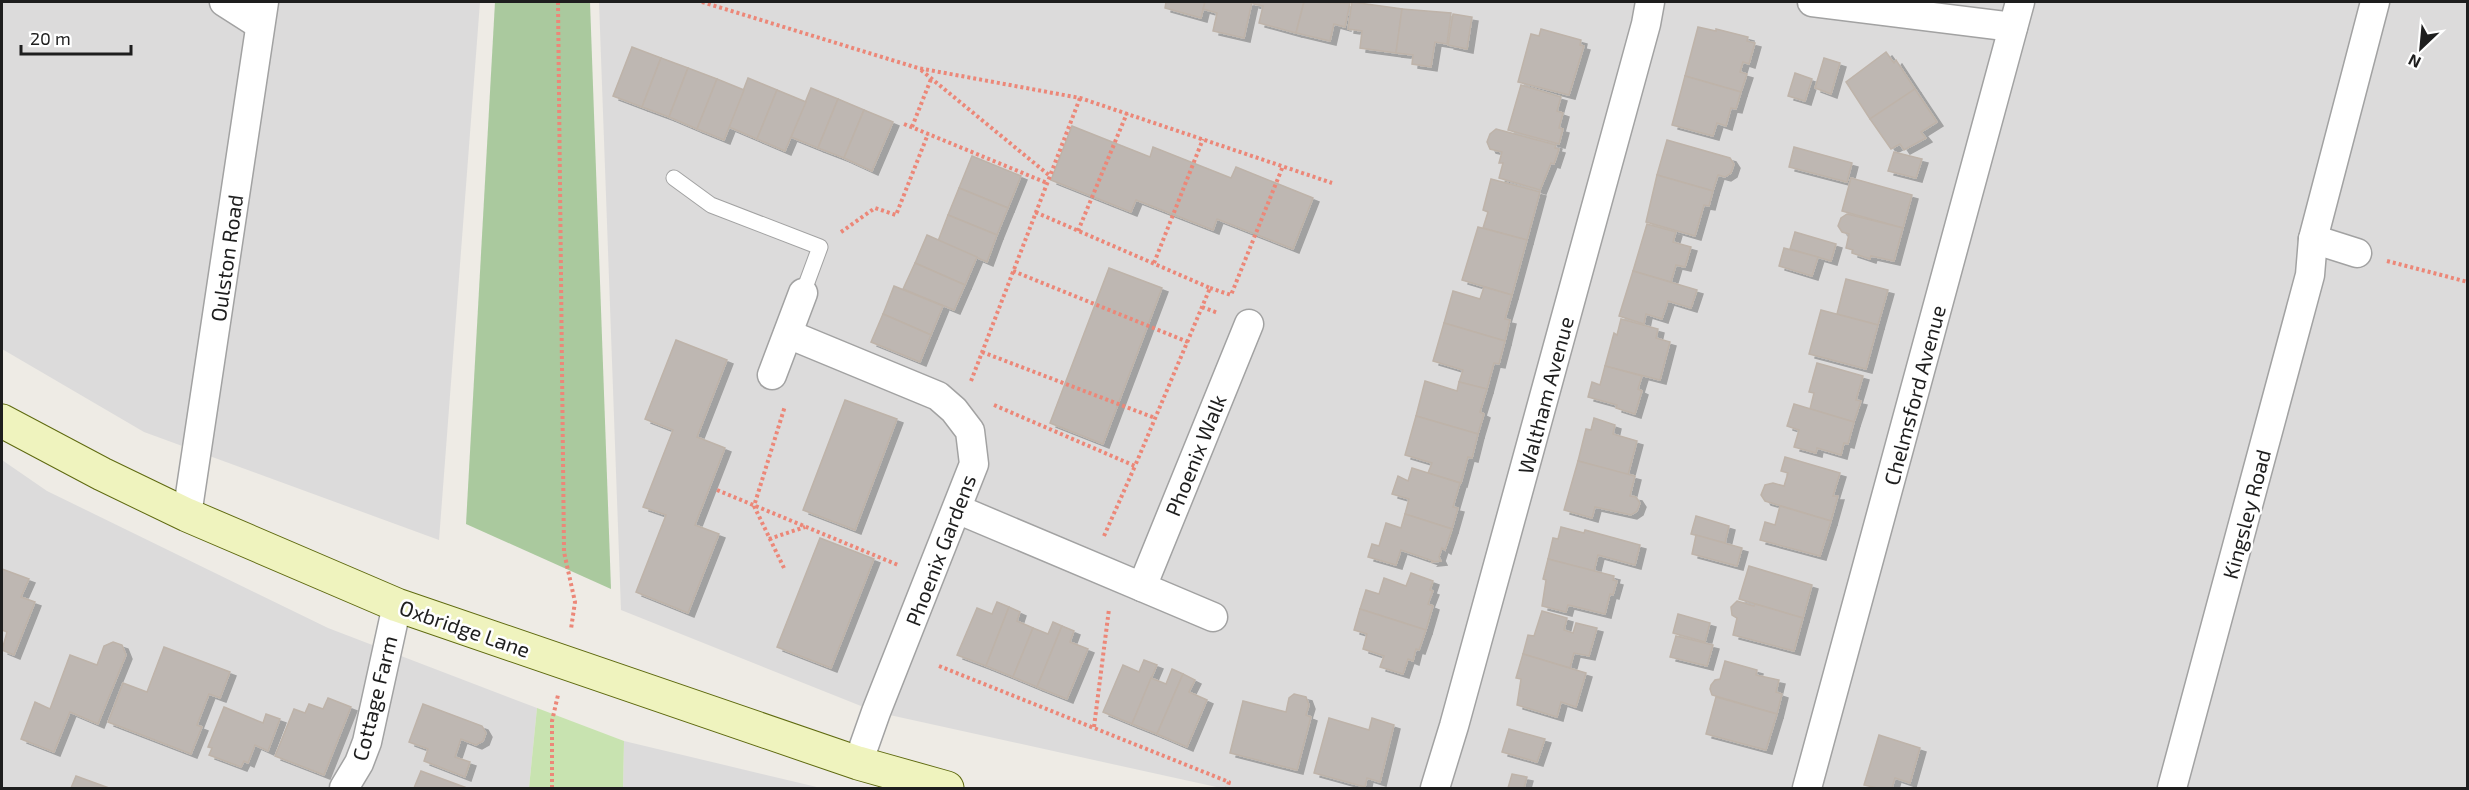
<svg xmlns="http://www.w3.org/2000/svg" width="2469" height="790" viewBox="0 0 2469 790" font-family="'Exo 2',sans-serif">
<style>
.residential{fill:#dcdbdb}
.grass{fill:#c8e3b0}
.forest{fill:#aac99e}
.building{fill:#beb7b2;stroke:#beb3a9;stroke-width:1.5;filter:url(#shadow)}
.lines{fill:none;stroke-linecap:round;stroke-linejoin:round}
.lane-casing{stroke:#a2a2a2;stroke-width:17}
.street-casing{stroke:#a2a2a2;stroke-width:31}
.secondary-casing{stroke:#5f6a10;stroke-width:35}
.path{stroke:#ec8778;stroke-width:4;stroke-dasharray:3 3;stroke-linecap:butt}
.lane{stroke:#fff;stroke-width:15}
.street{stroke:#fff;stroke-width:28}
.secondary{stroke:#eff3be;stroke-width:33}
.labels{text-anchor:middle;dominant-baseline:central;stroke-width:5;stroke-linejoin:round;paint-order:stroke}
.street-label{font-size:21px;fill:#1e1e1e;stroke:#fff}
</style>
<defs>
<filter id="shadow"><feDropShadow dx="6" dy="4" stdDeviation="0" flood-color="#0004"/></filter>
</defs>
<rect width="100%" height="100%" fill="#eeebe5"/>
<g class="residential">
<path d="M 2,2 L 480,2 L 439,540 L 144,432 L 2,349 Z"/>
<path d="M 599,2 L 2467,2 L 2467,788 L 1221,788 L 876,712 L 621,610 Z"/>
<path d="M 2,460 L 47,491 L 328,628 L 537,708 L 529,788 L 2,788 Z"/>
<path d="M 624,741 L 821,788 L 623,788 Z"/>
</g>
<path class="grass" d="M 537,708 L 624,741 L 623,788 L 529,788 Z"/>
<path class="forest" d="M 495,2 L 590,2 L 611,589 L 466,524 Z"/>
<g class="building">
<path d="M 1163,2 L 1205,2 L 1201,18 L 1165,8 L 1166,2 Z"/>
<path d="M 1205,2 L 1252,2 L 1244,38 L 1213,31 L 1217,13 L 1203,9 Z"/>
<path d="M 1253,2 L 1304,2 L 1296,33 L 1259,23 L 1263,6 L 1253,4 Z"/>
<path d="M 1304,2 L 1350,3 L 1345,27 L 1334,24 L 1330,41 L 1296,33 Z"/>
<path d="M 1352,2 L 1402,9 L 1396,53 L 1360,48 L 1362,31 L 1348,29 Z"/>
<path d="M 1402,9 L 1451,13 L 1447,44 L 1435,42 L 1431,67 L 1412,64 L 1413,55 L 1396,53 Z"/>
<path d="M 1453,14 L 1472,17 L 1467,49 L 1448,45 Z"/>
<path d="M 1698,27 L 1716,31 L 1716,29 L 1748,37 L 1747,41 L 1755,43 L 1749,64 L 1743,62 L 1740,72 L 1747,74 L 1741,92 L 1685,76 Z"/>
<path d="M 1541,29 L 1581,40 L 1580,45 L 1584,46 L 1569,95 L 1518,82 L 1531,34 L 1539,36 Z"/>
<path d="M 632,47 L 661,58 L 642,107 L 613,96 Z"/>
<path d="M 1886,52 L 1894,63 L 1896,60 L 1915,89 L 1870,119 L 1846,82 Z"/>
<path d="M 661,58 L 688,68 L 669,117 L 642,107 Z"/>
<path d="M 1824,58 L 1840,63 L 1831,94 L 1815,88 Z"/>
<path d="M 688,68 L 717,79 L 697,129 L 669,117 Z"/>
<path d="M 1795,73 L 1812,79 L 1805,101 L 1788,96 Z"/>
<path d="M 1685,76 L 1741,92 L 1736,109 L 1731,108 L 1726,126 L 1717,123 L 1713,136 L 1672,125 Z"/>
<path d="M 748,78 L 777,90 L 757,139 L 729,127 Z"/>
<path d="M 717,79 L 744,90 L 724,140 L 697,129 Z"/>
<path d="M 1521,85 L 1561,97 L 1557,111 L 1563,113 L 1559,128 L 1563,129 L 1559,144 L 1508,130 Z"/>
<path d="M 811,88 L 838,99 L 818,148 L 791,137 Z"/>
<path d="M 1915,89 L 1937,122 L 1921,132 L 1926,138 L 1904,150 L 1900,144 L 1891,149 L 1870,119 Z"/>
<path d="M 777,90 L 806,102 L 785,151 L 757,139 Z"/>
<path d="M 838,99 L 864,110 L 844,158 L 818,148 Z"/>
<path d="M 864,110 L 893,122 L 872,171 L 844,158 Z"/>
<path d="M 1072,126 L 1150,157 L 1153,147 L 1231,178 L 1236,167 L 1313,198 L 1293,249 L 1217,219 L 1213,230 L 1136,200 L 1131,212 L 1051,180 Z"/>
<path d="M 1496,129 L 1556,145 L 1555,148 L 1559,149 L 1554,164 L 1551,163 L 1540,190 L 1499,178 L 1503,163 L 1499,163 L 1502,152 L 1490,149 L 1487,142 L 1490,134 Z"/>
<path d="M 1667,140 L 1730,158 L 1734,164 L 1731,173 L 1725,177 L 1718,175 L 1713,191 L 1657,175 Z"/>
<path d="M 1794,147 L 1852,163 L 1847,182 L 1789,167 Z"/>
<path d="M 1894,152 L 1922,159 L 1916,178 L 1888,171 Z"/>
<path d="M 972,156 L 1021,176 L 1008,208 L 959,188 Z"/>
<path d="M 1657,175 L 1713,191 L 1709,206 L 1704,205 L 1695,236 L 1646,222 Z"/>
<path d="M 1851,178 L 1912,195 L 1903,228 L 1842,211 Z"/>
<path d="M 1491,179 L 1540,192 L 1527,240 L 1483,228 L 1488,212 L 1483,210 Z"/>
<path d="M 959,188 L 1008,208 L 997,235 L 948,215 Z"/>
<path d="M 1847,214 L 1903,228 L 1894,261 L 1871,256 L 1870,259 L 1852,253 L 1853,250 L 1846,248 L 1849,234 L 1842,232 L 1838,226 L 1841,218 Z"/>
<path d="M 948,215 L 997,235 L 987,262 L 938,241 Z"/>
<path d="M 1647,224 L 1676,232 L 1673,242 L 1691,247 L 1685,267 L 1676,265 L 1671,282 L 1633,271 Z"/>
<path d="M 1478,227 L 1527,240 L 1512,295 L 1462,280 Z"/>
<path d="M 1795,232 L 1836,244 L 1831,261 L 1790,249 Z"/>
<path d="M 927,235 L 977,257 L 965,285 L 915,263 Z"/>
<path d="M 1784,248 L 1818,257 L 1812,276 L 1779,266 Z"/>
<path d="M 915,263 L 965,285 L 954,310 L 903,289 Z"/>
<path d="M 1109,268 L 1162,288 L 1103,444 L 1050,423 Z"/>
<path d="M 1633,271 L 1697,290 L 1691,308 L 1668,301 L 1662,319 L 1646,314 L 1644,324 L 1619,316 Z"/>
<path d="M 1846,279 L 1888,290 L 1878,325 L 1837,314 Z"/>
<path d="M 894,286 L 943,306 L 931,335 L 883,314 Z"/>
<path d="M 1484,287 L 1512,295 L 1505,319 L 1510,320 L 1505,341 L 1444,323 L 1453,291 L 1480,299 Z"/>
<path d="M 1821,310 L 1878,325 L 1866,369 L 1809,354 Z"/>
<path d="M 883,314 L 931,335 L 920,362 L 871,342 Z"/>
<path d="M 1621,319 L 1658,329 L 1656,338 L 1670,342 L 1660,380 L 1605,366 L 1614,333 L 1617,335 Z"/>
<path d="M 1444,323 L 1505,341 L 1499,364 L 1494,363 L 1487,389 L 1459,382 L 1463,370 L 1433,361 Z"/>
<path d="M 676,340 L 727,360 L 697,437 L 725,448 L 695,525 L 719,534 L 688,613 L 636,592 L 666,515 L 643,507 L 673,430 L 645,419 Z"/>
<path d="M 1817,363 L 1863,376 L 1856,400 L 1861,401 L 1854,422 L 1810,409 L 1814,393 L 1809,392 Z"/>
<path d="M 1605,366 L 1642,376 L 1638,389 L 1642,391 L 1635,414 L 1616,408 L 1617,405 L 1588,397 L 1592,382 L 1600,385 Z"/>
<path d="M 1425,381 L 1457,391 L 1459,382 L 1487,389 L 1480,412 L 1484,414 L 1478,434 L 1416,416 Z"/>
<path d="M 845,400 L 897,419 L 855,530 L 803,510 Z"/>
<path d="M 1794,404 L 1854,422 L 1848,444 L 1844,443 L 1841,455 L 1817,448 L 1816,453 L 1794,447 L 1799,430 L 1787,426 Z"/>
<path d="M 1416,416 L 1478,434 L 1472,458 L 1468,457 L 1461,483 L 1428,473 L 1432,463 L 1405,455 Z"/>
<path d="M 1594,418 L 1615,425 L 1613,434 L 1637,441 L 1628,475 L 1578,461 L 1586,429 L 1591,430 Z"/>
<path d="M 1785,457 L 1840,473 L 1833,496 L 1838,496 L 1831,521 L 1765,501 L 1761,495 L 1765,485 L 1773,483 L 1784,486 L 1788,473 L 1781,471 Z"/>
<path d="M 1578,461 L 1635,476 L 1630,496 L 1636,497 L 1640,503 L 1637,511 L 1631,515 L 1595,507 L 1592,518 L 1564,510 Z"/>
<path d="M 1412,468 L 1460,483 L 1453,507 L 1458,508 L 1452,529 L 1405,514 L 1409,499 L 1392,494 L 1398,476 L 1408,481 Z"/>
<path d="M 1780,506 L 1831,521 L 1820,556 L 1760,540 L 1765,522 L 1775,525 Z"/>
<path d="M 1405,514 L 1452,529 L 1445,550 L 1442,548 L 1439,557 L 1441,561 L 1432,562 L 1433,561 L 1401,550 L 1396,565 L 1368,557 L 1372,544 L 1379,546 L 1386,523 L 1401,528 Z"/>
<path d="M 1696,516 L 1729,526 L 1725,543 L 1691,534 Z"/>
<path d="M 1561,527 L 1584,533 L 1585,530 L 1640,545 L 1635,565 L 1598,555 L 1594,571 L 1548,559 L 1553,538 L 1558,539 Z"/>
<path d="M 1696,535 L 1742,548 L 1737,566 L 1692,554 Z"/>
<path d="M 820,538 L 874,559 L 831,668 L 777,647 Z"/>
<path d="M 1548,559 L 1614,576 L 1613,580 L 1617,581 L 1613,595 L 1610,594 L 1605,614 L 1568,605 L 1566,612 L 1542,606 L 1546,580 L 1543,579 Z"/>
<path d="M 1749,566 L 1812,585 L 1803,618 L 1739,599 Z"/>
<path d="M 2,569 L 29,579 L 21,597 L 35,602 L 14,655 L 2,650 L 7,632 L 2,630 Z"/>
<path d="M 1411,573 L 1433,581 L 1430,590 L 1433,591 L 1428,604 L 1433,606 L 1426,630 L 1360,609 L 1366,590 L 1379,594 L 1384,578 L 1406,586 Z"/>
<path d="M 1737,601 L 1754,606 L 1755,604 L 1803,618 L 1794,651 L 1733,635 L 1737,618 L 1732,615 L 1731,607 Z"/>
<path d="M 997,602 L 1009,607 L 986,666 L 957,655 L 977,608 L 992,614 Z"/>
<path d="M 1009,607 L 1020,612 L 1017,621 L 1033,628 L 1013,677 L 986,666 Z"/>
<path d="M 1360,609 L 1426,630 L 1419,650 L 1416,649 L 1413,661 L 1408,659 L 1403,674 L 1380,667 L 1384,656 L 1363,649 L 1367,634 L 1354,630 Z"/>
<path d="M 1542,611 L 1567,618 L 1564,630 L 1573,633 L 1576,623 L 1597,628 L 1589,656 L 1574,653 L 1570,668 L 1523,654 L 1528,635 L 1534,636 Z"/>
<path d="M 1678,614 L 1710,623 L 1705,642 L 1673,633 Z"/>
<path d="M 1053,622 L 1062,626 L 1037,687 L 1013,677 L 1033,628 L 1048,634 Z"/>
<path d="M 1062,626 L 1074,631 L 1070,642 L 1088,649 L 1067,699 L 1037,687 Z"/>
<path d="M 1676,636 L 1713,645 L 1707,666 L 1670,657 Z"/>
<path d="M 113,642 L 122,645 L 126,655 L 98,724 L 70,712 L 54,752 L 21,739 L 35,702 L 50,709 L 70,655 L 97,665 L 104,646 Z"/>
<path d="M 164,647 L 230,672 L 220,698 L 209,694 L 197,725 L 202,727 L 191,754 L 108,722 L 123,683 L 147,692 Z"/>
<path d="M 1523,654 L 1586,673 L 1576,707 L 1561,702 L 1557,717 L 1517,705 L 1521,679 L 1516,678 Z"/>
<path d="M 1144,660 L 1157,665 L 1132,724 L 1103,712 L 1123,665 L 1139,672 Z"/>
<path d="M 1725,661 L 1757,670 L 1756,675 L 1779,680 L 1776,692 L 1782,694 L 1777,714 L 1712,695 L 1710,689 L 1711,685 L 1715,680 L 1720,679 Z"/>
<path d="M 1172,669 L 1183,674 L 1157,734 L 1132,724 L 1151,678 L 1166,684 Z"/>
<path d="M 1183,674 L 1195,680 L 1189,692 L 1207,700 L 1187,747 L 1157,734 Z"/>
<path d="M 1294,694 L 1306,697 L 1309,705 L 1306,715 L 1311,717 L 1297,770 L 1230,753 L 1243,701 L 1286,712 L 1289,698 Z"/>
<path d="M 1716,697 L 1777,714 L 1766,750 L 1706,734 Z"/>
<path d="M 328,698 L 351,707 L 324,775 L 275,756 L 294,709 L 305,713 L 309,704 L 323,709 Z"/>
<path d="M 423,704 L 482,726 L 486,733 L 483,741 L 476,745 L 461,739 L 455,757 L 470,762 L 465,777 L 424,761 L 428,749 L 409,742 Z"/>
<path d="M 224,707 L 263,723 L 266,714 L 280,719 L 268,751 L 255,745 L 248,763 L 244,761 L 241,767 L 209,755 L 212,748 L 208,747 Z"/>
<path d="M 1329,718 L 1369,730 L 1372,718 L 1394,725 L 1380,782 L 1367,778 L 1365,787 L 1314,773 Z"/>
<path d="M 1509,729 L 1545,739 L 1537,762 L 1502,752 Z"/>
<path d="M 1879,735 L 1920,748 L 1910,783 L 1895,778 L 1892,788 L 1877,788 L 1864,785 Z"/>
<path d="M 421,771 L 467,788 L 414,788 Z"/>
<path d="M 1512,774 L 1527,777 L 1524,788 L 1508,788 Z"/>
<path d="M 76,776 L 109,788 L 71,788 Z"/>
</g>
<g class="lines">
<g class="lane-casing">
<path id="lane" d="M 674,178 L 711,205 L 820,247 L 803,293"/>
</g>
<g class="street-casing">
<g id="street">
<path d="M 224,2 L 260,25"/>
<path d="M 1812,2 L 2013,27"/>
<path d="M 2313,239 L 2357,253"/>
<path d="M 788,334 L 938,396 L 954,410 L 970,431 L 974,464 L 876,712 L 858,763"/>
<path d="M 772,375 L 803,293"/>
<path d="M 957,509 L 1142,587 L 1249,324"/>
<path d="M 187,515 L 264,2"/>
<path d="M 1142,587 L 1213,617"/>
<path d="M 344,788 L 359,763 L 367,742 L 397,605"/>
<path d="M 1435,788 L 1454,726 L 1646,24 L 1650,2"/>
<path d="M 1807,788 L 2020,2"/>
<path d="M 2172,788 L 2310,275 L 2313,239 L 2375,2"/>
</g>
</g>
<g class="secondary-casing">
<path id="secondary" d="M 2,421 L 102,474 L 187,515 L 397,605 L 858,763 L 947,788"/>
</g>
<g class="path">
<path d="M 558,2 L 564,552 L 575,602 L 571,629"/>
<path d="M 702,2 L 918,68 L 1080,98 L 1332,183"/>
<path d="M 921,70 L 1050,176"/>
<path d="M 904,124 L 1047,183"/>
<path d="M 912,127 L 931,79"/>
<path d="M 1078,231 L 1127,113"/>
<path d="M 841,232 L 875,208 L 896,215 L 928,134"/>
<path d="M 2387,261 L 2468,282"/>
<path d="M 1154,263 L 1203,139"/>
<path d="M 1013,271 L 1188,342"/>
<path d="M 1210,288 L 1231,295 L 1283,166"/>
<path d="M 1202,307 L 1218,313"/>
<path d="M 982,352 L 1155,418"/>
<path d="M 971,381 L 1080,98"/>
<path d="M 994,405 L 1135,466 L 1210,288 L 1035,212"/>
<path d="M 717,490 L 898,565"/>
<path d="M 1104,536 L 1135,466"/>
<path d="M 769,539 L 805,527"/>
<path d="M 784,568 L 754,506 L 785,406"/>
<path d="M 939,666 L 1229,782 L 1227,788"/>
<path d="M 1094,727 L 1109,609"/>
<path d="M 552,788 L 552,721 L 558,695"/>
</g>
<use href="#lane" class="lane"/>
<use href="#street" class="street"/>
<use href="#secondary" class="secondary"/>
</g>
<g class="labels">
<g class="street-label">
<text transform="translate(226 258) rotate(-82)">Oulston Road</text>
<text transform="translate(1545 395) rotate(-75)">Waltham Avenue</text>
<text transform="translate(1914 395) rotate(-75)">Chelmsford Avenue</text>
<text transform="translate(1195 455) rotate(-68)">Phoenix Walk</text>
<text transform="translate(2246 514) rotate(-75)">Kingsley Road</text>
<text transform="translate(940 550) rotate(-69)">Phoenix Gardens</text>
<text transform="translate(465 628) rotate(19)">Oxbridge Lane</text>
<text transform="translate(374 698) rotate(-76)">Cottage Farm</text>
</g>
</g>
<rect width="2469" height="790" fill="none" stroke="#1e1e1e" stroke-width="6"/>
<g transform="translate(2421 48) rotate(206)" stroke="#ffffff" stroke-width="4.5" paint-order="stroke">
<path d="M0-4.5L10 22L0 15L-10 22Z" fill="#1e1e1e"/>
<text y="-9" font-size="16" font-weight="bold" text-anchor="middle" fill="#1e1e1e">N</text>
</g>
<path d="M21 45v9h110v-9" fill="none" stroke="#1e1e1e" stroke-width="3"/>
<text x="30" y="45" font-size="18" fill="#1e1e1e" stroke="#ffffff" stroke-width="4.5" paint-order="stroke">20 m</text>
</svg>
